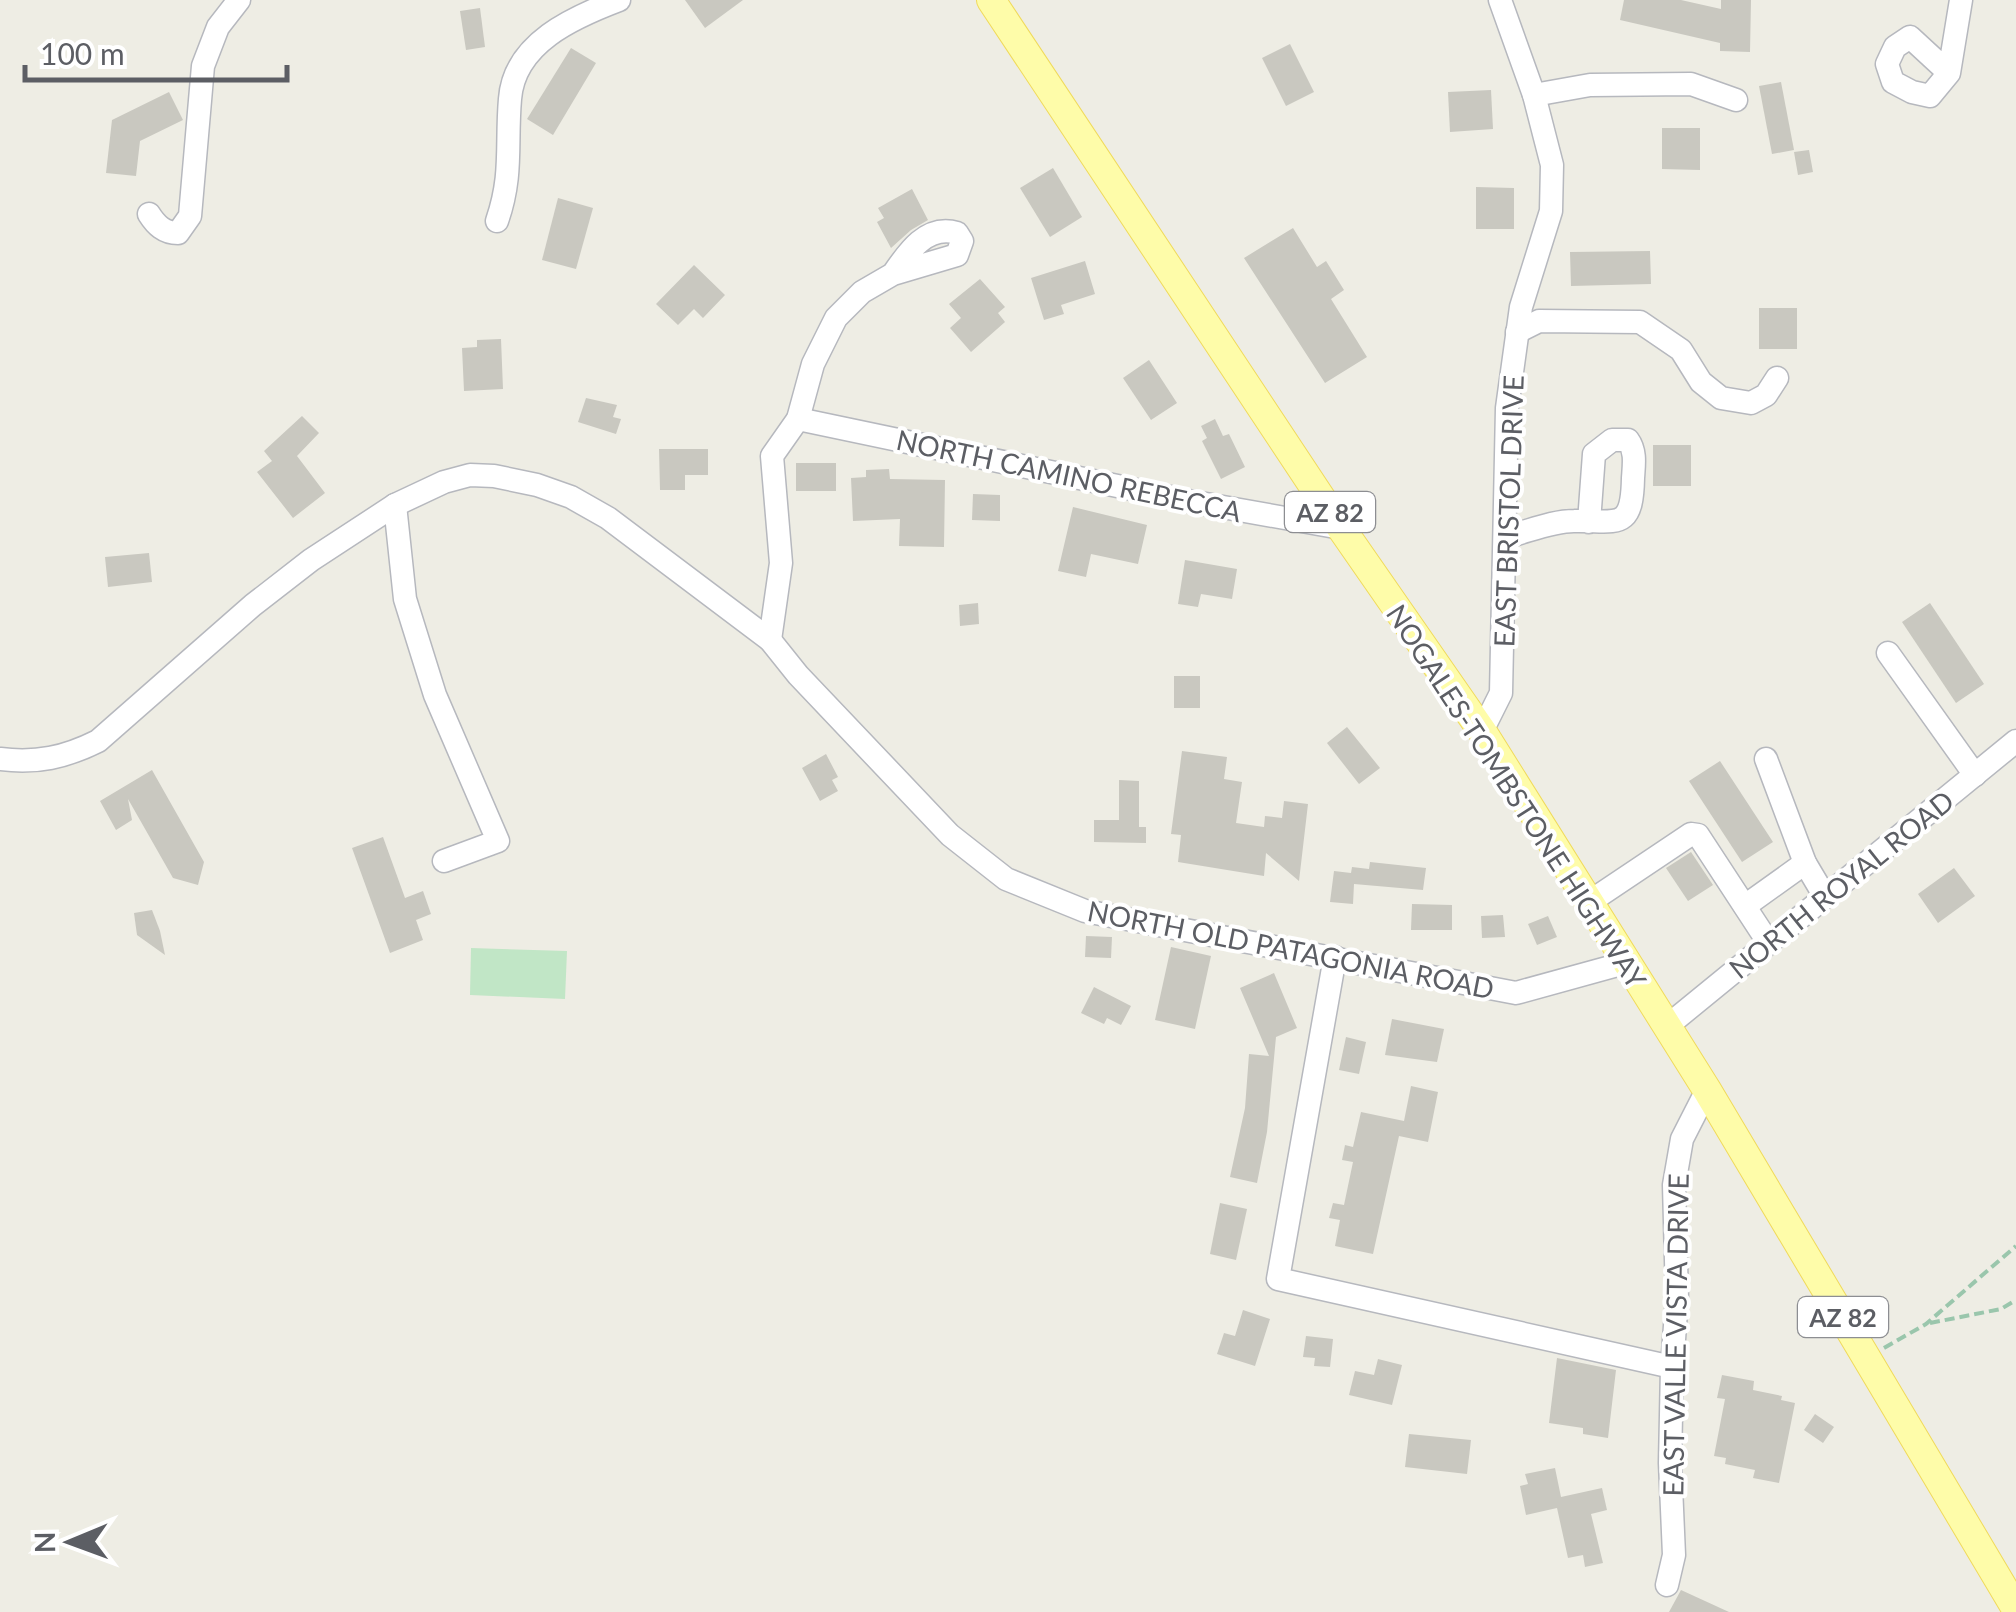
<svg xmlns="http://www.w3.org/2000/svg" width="2016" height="1612" viewBox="0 0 2016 1612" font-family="Lato,sans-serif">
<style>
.green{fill:#c1e6c6}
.building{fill:#c9c8c0}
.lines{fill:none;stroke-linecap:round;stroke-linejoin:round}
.minor-casing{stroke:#b6b8be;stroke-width:25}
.major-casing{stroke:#f0da5b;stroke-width:30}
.path{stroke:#9ac6ac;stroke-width:4;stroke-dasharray:10 5;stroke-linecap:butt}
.minor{stroke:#fff;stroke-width:22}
.major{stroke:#fefca9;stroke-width:28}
.labels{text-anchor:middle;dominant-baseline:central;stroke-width:8;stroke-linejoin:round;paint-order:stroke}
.shield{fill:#fff;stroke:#8d8e92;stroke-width:2.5}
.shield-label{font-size:25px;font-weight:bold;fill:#5c5e64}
.street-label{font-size:28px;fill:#5c5e64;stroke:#fff}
</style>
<rect width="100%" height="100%" fill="#eeede4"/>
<path class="green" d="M 471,948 L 567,951 L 565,999 L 470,995 Z"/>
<g class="building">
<path d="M 685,0 L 743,0 L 705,28 Z"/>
<path d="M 1624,0 L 1681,0 L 1721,9 L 1721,0 L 1751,0 L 1750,52 L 1720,51 L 1720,43 L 1620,20 Z"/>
<path d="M 480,8 L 485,47 L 466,50 L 460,11 Z"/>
<path d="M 1290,44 L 1314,92 L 1286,106 L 1262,58 Z"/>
<path d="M 571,48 L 596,63 L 553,135 L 527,119 Z"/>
<path d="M 1781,82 L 1794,150 L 1772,154 L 1759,86 Z"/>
<path d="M 1491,90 L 1493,129 L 1450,132 L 1448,92 Z"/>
<path d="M 169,92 L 183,120 L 140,141 L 136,176 L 106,173 L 112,120 Z"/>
<path d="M 1662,128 L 1700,128 L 1700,170 L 1662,169 Z"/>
<path d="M 1809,150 L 1813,172 L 1798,175 L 1794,152 Z"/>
<path d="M 1053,168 L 1082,217 L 1050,237 L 1020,188 Z"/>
<path d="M 1476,187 L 1514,188 L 1514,229 L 1476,229 Z"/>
<path d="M 912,189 L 928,220 L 911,230 L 891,248 L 877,222 L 884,218 L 878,208 Z"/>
<path d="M 558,198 L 593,208 L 576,269 L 542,260 Z"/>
<path d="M 1293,228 L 1317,267 L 1326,261 L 1344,290 L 1331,299 L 1367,357 L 1325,383 L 1244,258 Z"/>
<path d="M 1650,251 L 1651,284 L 1571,286 L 1570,252 Z"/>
<path d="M 1085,261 L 1095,294 L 1061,305 L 1064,314 L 1044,320 L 1031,278 Z"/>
<path d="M 694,265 L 725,295 L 703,318 L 694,309 L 678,325 L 656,304 Z"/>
<path d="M 980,279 L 1005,307 L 998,313 L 1005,322 L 971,352 L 950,328 L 961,318 L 949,304 Z"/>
<rect x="1759" y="308" width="38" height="41"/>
<path d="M 501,339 L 503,389 L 464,391 L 462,348 L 477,347 L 477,340 Z"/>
<path d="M 1149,360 L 1177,403 L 1151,420 L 1123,378 Z"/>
<path d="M 586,398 L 617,405 L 613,417 L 621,419 L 616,434 L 578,422 Z"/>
<path d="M 302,416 L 319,433 L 297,456 L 325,493 L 293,518 L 257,472 L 272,461 L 264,451 Z"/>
<path d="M 1215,419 L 1223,436 L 1229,434 L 1245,467 L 1221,479 L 1202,441 L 1207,438 L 1201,426 Z"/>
<rect x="1653" y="445" width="38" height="41"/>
<path d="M 659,449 L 708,449 L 708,475 L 685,475 L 685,490 L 660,490 Z"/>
<rect x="796" y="463" width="40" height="28"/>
<path d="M 889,469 L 890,479 L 945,480 L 944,547 L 899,546 L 900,519 L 853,521 L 851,478 L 866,477 L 866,470 Z"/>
<path d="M 973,494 L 1000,495 L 1000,521 L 972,520 Z"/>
<path d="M 1073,507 L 1147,525 L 1138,564 L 1091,554 L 1086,577 L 1058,571 Z"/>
<path d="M 149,553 L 152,582 L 108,587 L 105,557 Z"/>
<path d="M 1185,560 L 1237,569 L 1232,599 L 1201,594 L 1198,607 L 1178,604 Z"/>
<path d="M 978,603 L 979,624 L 960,626 L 959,605 Z"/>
<path d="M 1930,603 L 1984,684 L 1956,703 L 1902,622 Z"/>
<rect x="1174" y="676" width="26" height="32"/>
<path d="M 1347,727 L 1380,768 L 1359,784 L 1327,743 Z"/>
<path d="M 1182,751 L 1227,757 L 1224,779 L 1242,782 L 1236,823 L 1264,827 L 1265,816 L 1282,818 L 1284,801 L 1308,804 L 1299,881 L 1266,853 L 1264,876 L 1178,862 L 1181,835 L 1171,834 Z"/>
<path d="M 826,754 L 838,777 L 832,780 L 838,791 L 820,801 L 802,768 Z"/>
<path d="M 1720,761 L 1773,842 L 1742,862 L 1689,781 Z"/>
<path d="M 152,770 L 204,862 L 198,885 L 173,878 L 128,799 L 132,820 L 116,830 L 100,801 Z"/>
<path d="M 1119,780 L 1139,781 L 1139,827 L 1146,827 L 1146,843 L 1094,842 L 1094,820 L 1119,820 Z"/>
<path d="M 383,837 L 405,898 L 423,891 L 431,914 L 416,920 L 423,940 L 390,953 L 352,848 Z"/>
<path d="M 1691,852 L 1713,885 L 1688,901 L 1666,868 Z"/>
<path d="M 1370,862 L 1426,868 L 1423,890 L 1354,884 L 1353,904 L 1330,902 L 1334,871 L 1351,873 L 1352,867 L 1369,869 Z"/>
<path d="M 1954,868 L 1975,896 L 1938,923 L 1918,894 Z"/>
<path d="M 1412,904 L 1452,905 L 1452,930 L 1411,930 Z"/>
<path d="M 152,910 L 160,931 L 165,955 L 137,935 L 134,913 Z"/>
<path d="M 1503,915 L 1505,937 L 1482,938 L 1481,916 Z"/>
<path d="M 1548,916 L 1557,937 L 1537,945 L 1528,924 Z"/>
<path d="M 1086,936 L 1112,937 L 1111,958 L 1085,957 Z"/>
<path d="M 1171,947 L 1211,956 L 1195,1029 L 1155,1020 Z"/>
<path d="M 1274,973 L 1297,1028 L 1276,1037 L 1267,1132 L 1257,1183 L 1230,1177 L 1245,1108 L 1249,1054 L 1269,1056 L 1240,988 Z"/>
<path d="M 1094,987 L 1131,1006 L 1121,1025 L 1107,1018 L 1104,1024 L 1081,1013 Z"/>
<path d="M 1392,1019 L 1444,1029 L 1437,1062 L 1385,1055 Z"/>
<path d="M 1346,1037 L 1366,1042 L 1359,1074 L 1339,1070 Z"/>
<path d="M 1411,1086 L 1438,1092 L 1428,1142 L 1399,1136 L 1373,1254 L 1335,1246 L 1340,1220 L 1329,1218 L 1333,1203 L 1344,1205 L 1353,1162 L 1342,1160 L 1345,1145 L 1353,1147 L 1361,1112 L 1404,1121 Z"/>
<path d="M 1220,1203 L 1247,1209 L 1236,1260 L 1210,1254 Z"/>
<path d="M 1243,1310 L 1270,1319 L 1255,1366 L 1217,1354 L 1224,1333 L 1235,1336 Z"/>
<path d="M 1306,1336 L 1333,1339 L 1330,1367 L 1314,1366 L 1315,1358 L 1303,1357 Z"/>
<path d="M 1557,1358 L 1616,1370 L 1608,1438 L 1583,1434 L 1583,1428 L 1549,1423 Z"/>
<path d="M 1378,1359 L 1402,1365 L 1392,1405 L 1349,1395 L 1355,1371 L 1374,1375 Z"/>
<path d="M 1722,1375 L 1754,1381 L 1753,1390 L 1782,1396 L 1781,1400 L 1795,1403 L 1779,1483 L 1753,1478 L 1755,1470 L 1725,1464 L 1726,1458 L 1714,1456 L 1725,1399 L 1717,1398 Z"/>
<path d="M 1815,1414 L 1834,1427 L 1823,1443 L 1804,1430 Z"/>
<path d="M 1409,1434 L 1471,1440 L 1467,1474 L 1405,1467 Z"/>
<path d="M 1555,1468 L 1561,1497 L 1602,1488 L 1607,1510 L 1591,1514 L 1603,1563 L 1585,1567 L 1583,1555 L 1568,1558 L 1557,1508 L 1526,1515 L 1520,1486 L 1528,1484 L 1525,1474 Z"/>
<path d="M 1681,1590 L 1729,1612 L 1669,1612 Z"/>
</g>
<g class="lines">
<g class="minor-casing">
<g id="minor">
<path d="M 1949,73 L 1910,37 L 1895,47 L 1887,64 L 1893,82 L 1912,92 L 1930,96 L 1949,73 L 1961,0"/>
<path d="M 1534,95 L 1590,85 L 1691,84 L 1736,100"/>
<path d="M 149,214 C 156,225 164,233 178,233 L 190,216 L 203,66 L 218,27 L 239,0"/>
<path d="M 497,221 C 513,175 506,145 510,99 C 514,43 574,17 619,0"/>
<path d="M 1517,332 L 1539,321 L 1640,322 L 1681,350 L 1701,382 L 1721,398 L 1751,403 L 1766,395 L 1777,378"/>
<path d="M 798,419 L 1189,501 L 1341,528"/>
<path d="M 395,505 L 405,599 L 435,695 L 498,841 L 444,861"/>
<path d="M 1505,537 C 1527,532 1552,521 1574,521 C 1617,520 1632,532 1633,478 C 1634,464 1636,451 1628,440 L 1612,440 L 1594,454 L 1589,522"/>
<path d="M 770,640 L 781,563 L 772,456 L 798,419 L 813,364 L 836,318 L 862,292 L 893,274 L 957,255 L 962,241 L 957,233 C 927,224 908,252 893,274"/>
<path d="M 1888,653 L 1975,775"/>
<path d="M 1482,731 L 1501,693 L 1507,408 L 1521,307 L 1551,211 L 1552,165 L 1534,95 L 1500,0"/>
<path d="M 0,759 C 36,764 66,757 98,741 L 253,605 L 311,560 L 395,505 L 444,482 L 470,475 L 494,476 L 537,485 L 571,497 L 608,518 L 770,640 L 798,675 L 950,835 L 1006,879 L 1085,911 L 1516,993 L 1625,963"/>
<path d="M 1766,759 L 1805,863 L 1824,895"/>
<path d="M 1588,903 L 1691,834 L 1698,835 L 1768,942"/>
<path d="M 1745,906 L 1805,863"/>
<path d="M 1335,957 L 1278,1279 L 1672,1367"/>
<path d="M 1666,1027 L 2016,741"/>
<path d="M 1667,1585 L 1674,1555 L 1670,1463 L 1672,1367 L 1677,1298 L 1674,1185 L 1682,1139 L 1707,1090"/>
</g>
</g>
<g class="major-casing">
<path id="major" d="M 991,0 L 1341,528 L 1482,731 L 1707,1090 L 2016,1609"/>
</g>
<g class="path">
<path d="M 1930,1323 L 2001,1309 L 2016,1300"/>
<path d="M 1884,1348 L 1926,1324 L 2016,1246"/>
</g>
<use href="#minor" class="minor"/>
<use href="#major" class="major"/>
</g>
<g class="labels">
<g class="shield">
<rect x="1285" y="492" width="90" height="40" rx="8"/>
<rect x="1798" y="1297" width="90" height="40" rx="8"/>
</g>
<g class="shield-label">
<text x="1330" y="512">AZ 82</text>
<text x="1843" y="1317">AZ 82</text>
</g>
<g class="street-label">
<text transform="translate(1069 475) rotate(12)">NORTH CAMINO REBECCA</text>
<text transform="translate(1508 511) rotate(-88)">EAST BRISTOL DRIVE</text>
<text transform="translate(1517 796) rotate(57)">NOGALES-TOMBSTONE HIGHWAY</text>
<text transform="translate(1841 884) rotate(-39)">NORTH ROYAL ROAD</text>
<text transform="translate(1291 949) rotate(11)">NORTH OLD PATAGONIA ROAD</text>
<text transform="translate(1675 1335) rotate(-89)">EAST VALLE VISTA DRIVE</text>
</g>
</g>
<g transform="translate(70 1542) rotate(269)" stroke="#ffffff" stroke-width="8" paint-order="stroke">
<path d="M0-8L18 38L0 25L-18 38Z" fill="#5c5e64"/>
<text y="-15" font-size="28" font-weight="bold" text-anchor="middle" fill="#5c5e64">N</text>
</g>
<path d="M25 65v15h262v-15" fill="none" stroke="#5c5e64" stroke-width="5"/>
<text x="40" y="65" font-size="30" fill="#5c5e64" stroke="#ffffff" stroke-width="8" paint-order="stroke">100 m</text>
</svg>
